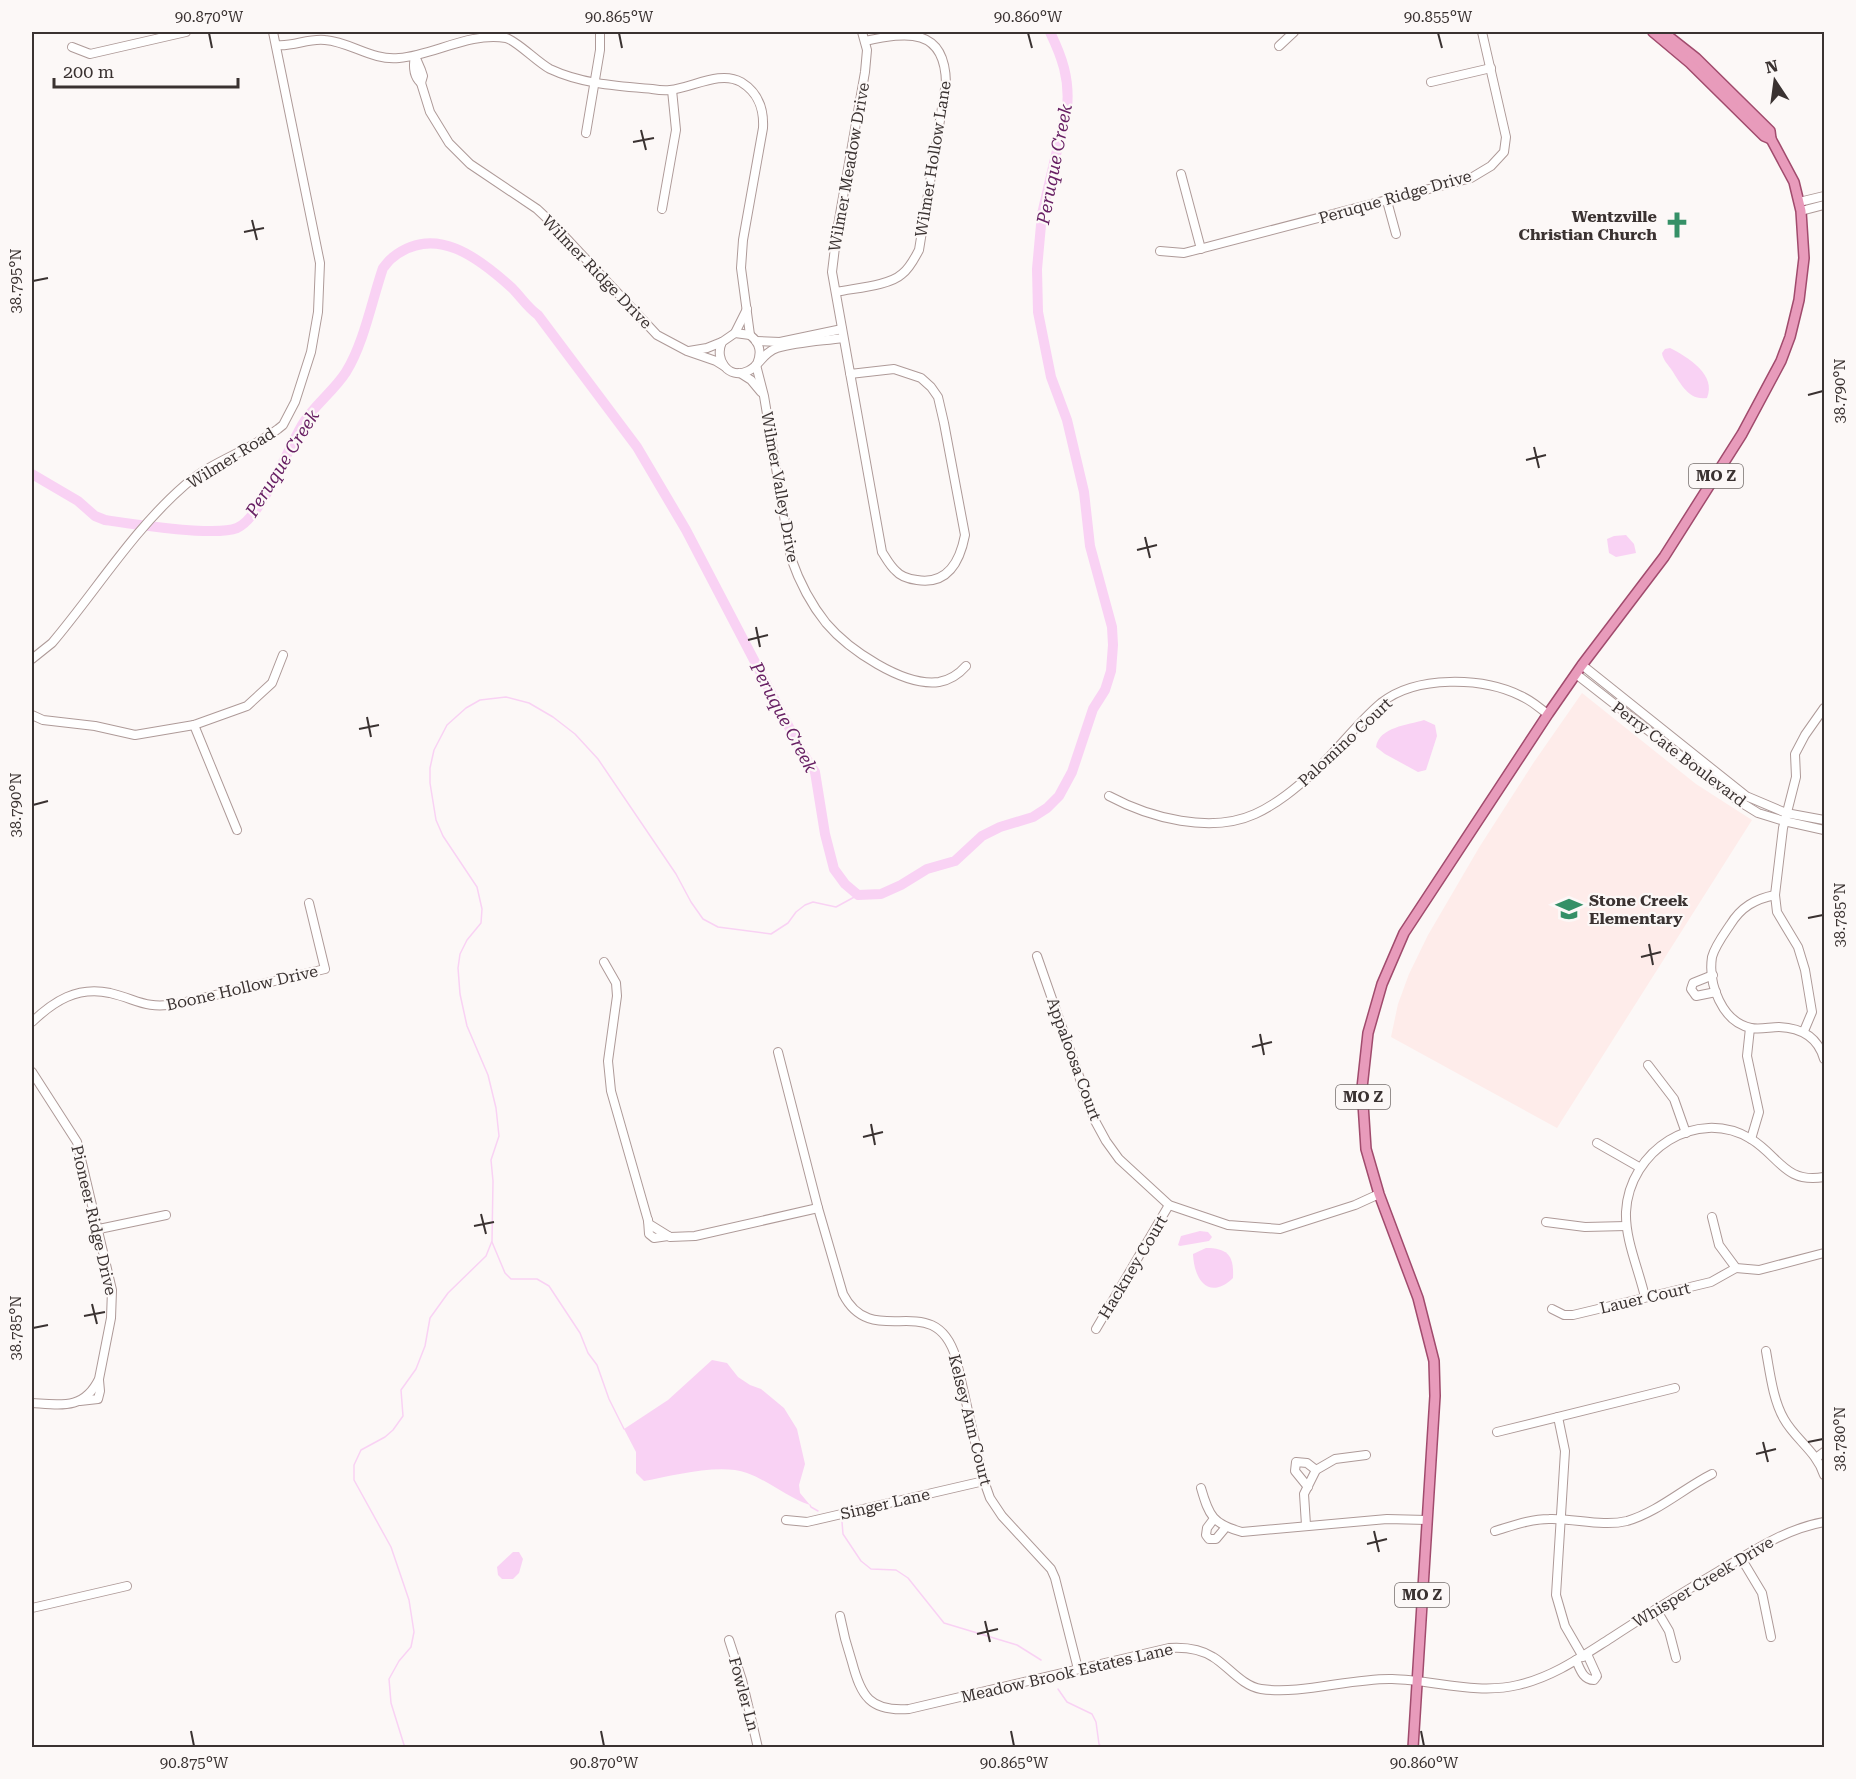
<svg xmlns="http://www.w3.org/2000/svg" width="1856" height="1779" viewBox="0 0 1856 1779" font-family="'Roboto Serif',serif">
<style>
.built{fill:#feecea}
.water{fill:#f9d2f4}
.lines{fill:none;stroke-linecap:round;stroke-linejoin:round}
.stream{stroke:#f9d2f4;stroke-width:1.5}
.river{stroke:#f9d2f4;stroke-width:10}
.minor-casing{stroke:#ae9a98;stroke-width:10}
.major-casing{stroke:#a14b6d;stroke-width:12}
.minor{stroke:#fff;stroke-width:8}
.major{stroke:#e89bbb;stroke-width:9}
.ticks{fill:none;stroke:#3a3231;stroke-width:2}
.labels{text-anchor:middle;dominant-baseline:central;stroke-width:4.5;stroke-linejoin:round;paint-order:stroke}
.shield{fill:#fcf8f7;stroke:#746d6c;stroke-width:1.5}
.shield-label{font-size:15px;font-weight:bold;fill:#3a3231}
.street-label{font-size:16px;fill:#3a3231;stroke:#fcf8f7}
.poi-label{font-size:16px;font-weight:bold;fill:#3a3231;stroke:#fcf8f7;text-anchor:end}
.water-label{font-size:18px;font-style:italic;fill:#682064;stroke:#fcf8f7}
.neatline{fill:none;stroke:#3a3231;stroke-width:2}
.ticks-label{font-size:15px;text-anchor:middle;fill:#3a3231}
</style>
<rect width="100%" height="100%" fill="#fcf8f7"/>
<path class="built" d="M 1582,693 L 1696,784 L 1752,820 L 1557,1128 L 1391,1037 L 1398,1004 L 1409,974 L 1428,935 L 1480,846 L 1534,762 Z"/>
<g class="water">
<path d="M 1670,348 C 1688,357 1717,375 1707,398 C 1688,401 1680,382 1671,369 C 1667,363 1663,360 1662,353 L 1665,349 Z"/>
<path d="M 1626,535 L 1634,544 L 1636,553 L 1616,557 L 1609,553 L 1607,539 L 1614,536 Z"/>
<path d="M 1424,720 L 1435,725 L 1437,736 L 1426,770 L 1418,772 L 1385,754 L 1376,747 C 1379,727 1408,725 1424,720 Z"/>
<path d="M 1200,1231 L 1208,1232 L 1212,1237 L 1209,1241 L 1180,1246 L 1178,1245 L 1181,1236 Z"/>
<path d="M 1206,1248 C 1229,1248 1234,1257 1233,1278 C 1209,1301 1194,1280 1193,1254 Z"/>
<path d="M 712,1360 L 727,1363 L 738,1377 L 750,1385 L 761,1389 L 784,1408 L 797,1429 L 805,1464 L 799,1485 L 800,1493 L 810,1505 C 788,1498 769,1481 747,1473 C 719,1463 673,1476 644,1481 L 636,1473 L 636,1452 L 624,1429 L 668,1400 Z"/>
<path d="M 513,1552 L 519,1552 L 523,1559 L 519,1573 L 513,1579 L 502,1579 L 498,1575 L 497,1567 Z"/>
</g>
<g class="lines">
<g class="stream">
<path d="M 492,1242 L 505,1273 L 511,1279 L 537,1279 L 549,1286 L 580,1333 L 588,1353 L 597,1365 L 609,1399 L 624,1429"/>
<path d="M 810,1505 L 811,1507 L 818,1511"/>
<path d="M 842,1522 L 843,1534 L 861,1561 L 871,1569 L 896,1570 L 908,1578 L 944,1623 L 1017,1645 L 1041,1660"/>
<path d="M 1058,1689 L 1067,1702 L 1092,1714 L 1096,1722 L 1099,1744 L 1102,1748"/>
<path d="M 405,1748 L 391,1703 L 389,1679 L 399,1661 L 411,1647 L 414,1632 L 409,1600 L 391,1547 L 354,1480 L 354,1465 L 361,1450 L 385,1437 L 393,1430 L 403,1416 L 401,1390 L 416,1369 L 425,1346 L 430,1318 L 448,1293 L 486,1256 L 492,1241 L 493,1181 L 491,1160 L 499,1136 L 496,1108 L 488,1075 L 467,1026 L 460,994 L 458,968 L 460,954 L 467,940 L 481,923 L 482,909 L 477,887 L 443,836 L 436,820 L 430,783 L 430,768 L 434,750 L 447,725 L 466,708 L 480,700 L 506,697 L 529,703 L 553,717 L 575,734 L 598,759 L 676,874 L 691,902 L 703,919 L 718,927 L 771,934 L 788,923 L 796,912 L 805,905 L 813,902 L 836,907 L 858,895"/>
</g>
<path class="river" d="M 32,474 L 78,501 L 95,516 L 105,520 C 132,524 215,537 237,528 C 260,519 289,447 302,425 C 314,405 334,391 346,372 C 364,343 372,300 383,268 C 386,265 388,261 392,258 C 435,223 479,258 512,288 C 521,297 527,307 538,315 L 637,447 L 686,530 L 802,752 L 815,772 L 825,834 L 834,869 L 845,884 L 858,895 L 881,894 L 901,885 L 927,869 L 955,861 L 982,836 L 1000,827 L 1033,817 L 1047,808 L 1059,796 L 1072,772 L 1093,709 L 1105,690 L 1111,671 L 1113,645 L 1112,627 L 1090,546 L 1084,492 L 1067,420 L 1051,377 L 1038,312 L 1037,269 L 1042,214 L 1067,108 C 1070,79 1062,57 1050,32"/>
<g class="minor-casing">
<g id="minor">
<path d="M 276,45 C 293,47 308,38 325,40 C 351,42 372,61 399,58 C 435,55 468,32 506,38 C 516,40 538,63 550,69 C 582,84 617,86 652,89 C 658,90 664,91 670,90 C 692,88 720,70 741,82 C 759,93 764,109 763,128 L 743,240 L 741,268 L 750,335"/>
<path d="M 1279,46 L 1294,32"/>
<path d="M 72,47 L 90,54 L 186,32"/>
<path d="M 415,56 L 421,70 L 423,76 L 421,83 L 430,112 L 449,143 L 470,164 L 537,209 L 553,224 L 657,335 L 687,351 L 716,361 L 724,366"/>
<path d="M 415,56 C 413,66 413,76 421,83"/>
<path d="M 1431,82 L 1491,68"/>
<path d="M 586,133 L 600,50 L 600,32"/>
<path d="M 1181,174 L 1201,249"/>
<path d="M 1387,201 L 1396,234"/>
<path d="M 1799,202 L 1824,196"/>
<path d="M 662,209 L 676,130 L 672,90"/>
<path d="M 1801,211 L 1824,205"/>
<path d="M 1160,251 L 1184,253 L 1471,178 L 1491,166 L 1504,152 L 1506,137 L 1482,32"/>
<path d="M 836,292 C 854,288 889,286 902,274 C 910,268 914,259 919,250 L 946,83 C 945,27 907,32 865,41"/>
<path d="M 735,333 L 747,309"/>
<path d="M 756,341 L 780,342 L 842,329"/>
<path d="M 689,351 L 707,348 L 722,342"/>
<path d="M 757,364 C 762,352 760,343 750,335 L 735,333 L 722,342 C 714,359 728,380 748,371 C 760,366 762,353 777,348 C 798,342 822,341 843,338"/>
<path d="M 756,365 L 764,396 L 791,558 C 799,581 810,603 826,623 C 848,649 903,687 939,682 C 950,680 959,674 966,666"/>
<path d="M 740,373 L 751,380 L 761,392"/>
<path d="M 850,374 L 894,369 L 921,378 L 931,387 L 938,397 L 944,423 L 965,535 C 960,561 948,585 917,580 C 909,579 901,577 896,571 C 890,566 886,558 882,552 L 832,272 L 837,231 L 865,72 L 867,50 L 862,32"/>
<path d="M 32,659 L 52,643 C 96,591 133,530 185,485 C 212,461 249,451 278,429 L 283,425 L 295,402 L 311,352 L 318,312 L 320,263 L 273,32"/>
<path d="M 1582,665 L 1746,796 L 1786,813 L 1824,820"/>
<path d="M 1576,674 L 1737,800 L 1758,813 L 1784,821 L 1824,830"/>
<path d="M 32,715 L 43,720 L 95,726 L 135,735 L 194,725 L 247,706 L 272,683 L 283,655"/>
<path d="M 194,725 L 237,830"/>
<path d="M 1109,796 C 1150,818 1211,834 1255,814 C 1277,804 1296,788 1314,772 C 1338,750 1356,724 1381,703 C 1416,675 1483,677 1521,696 C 1531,700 1539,708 1548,714"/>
<path d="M 1775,895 C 1755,899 1741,907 1730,925 C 1724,934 1715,946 1712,957 C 1708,984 1722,1022 1751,1028 C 1760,1030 1770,1027 1779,1027 C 1802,1028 1818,1037 1824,1059"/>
<path d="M 1037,956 L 1094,1119 L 1106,1141 L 1119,1159 L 1169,1205 L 1228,1225 L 1280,1229 L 1355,1205 L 1379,1194"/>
<path d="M 604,962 L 616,983 L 617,996 L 608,1061 L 611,1091 L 649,1224 L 670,1237 L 695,1236 L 818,1208"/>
<path d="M 1713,975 L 1693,983 L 1691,989 L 1696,996 L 1716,992"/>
<path d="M 32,1022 C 54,1001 77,986 110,993 C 139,1000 144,1009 177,1004 L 325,969 L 309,903"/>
<path d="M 1750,1028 L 1747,1056 L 1759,1112 L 1751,1139"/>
<path d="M 1804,1031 L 1812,1012 L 1805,970 L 1798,947 L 1777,912 L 1775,895 L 1783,828 L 1796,777 L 1795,754 L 1805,735 L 1824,708"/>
<path d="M 778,1052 L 818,1208 L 843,1294 C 873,1353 934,1286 956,1358 L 984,1481 L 990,1498 L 1002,1516 L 1051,1569 L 1055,1578 L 1078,1669"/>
<path d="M 1648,1065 L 1674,1099 L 1686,1133"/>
<path d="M 32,1072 L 77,1142 L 112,1290 L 111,1318 L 99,1379 C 84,1410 61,1405 32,1403"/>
<path d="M 1597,1143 L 1639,1167"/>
<path d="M 1712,1217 L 1719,1245 L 1736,1268 L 1759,1270 L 1824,1253"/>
<path d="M 648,1220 L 649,1234 L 654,1238 L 668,1236"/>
<path d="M 1546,1222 L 1585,1227 L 1626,1226"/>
<path d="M 99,1229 L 166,1215"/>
<path d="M 1645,1297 C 1639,1270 1625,1240 1626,1212 C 1629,1151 1696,1106 1751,1139 C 1779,1156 1785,1184 1824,1177"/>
<path d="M 1552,1309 L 1564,1315 L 1573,1315 L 1711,1282 L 1736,1268"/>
<path d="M 1096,1329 L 1169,1205"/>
<path d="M 1766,1351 C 1770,1373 1773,1400 1784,1419 C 1795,1439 1817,1452 1824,1475"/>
<path d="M 80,1401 L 98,1399 L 100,1391 L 99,1380"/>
<path d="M 1558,1417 L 1565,1451 L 1556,1595 L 1565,1626 L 1583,1657"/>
<path d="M 1497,1432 L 1675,1388"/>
<path d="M 1816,1458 L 1824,1452"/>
<path d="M 1308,1487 L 1295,1471 L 1296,1462 L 1307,1463 L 1316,1470"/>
<path d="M 1201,1488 C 1209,1516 1213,1524 1242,1532 L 1387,1519 L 1427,1520"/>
<path d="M 786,1520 L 807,1522 L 984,1481"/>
<path d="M 1213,1520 L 1207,1528 L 1206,1535 L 1209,1539 L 1216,1539 L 1226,1527"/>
<path d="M 1306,1525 L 1304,1494 L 1316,1470 L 1335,1459 L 1366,1455"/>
<path d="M 1495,1531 C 1512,1526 1530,1519 1549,1519 C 1574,1518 1602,1527 1627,1521 C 1658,1512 1684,1488 1712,1474"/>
<path d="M 1741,1558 L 1762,1593 L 1771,1637"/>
<path d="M 32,1608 L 127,1586"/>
<path d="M 1656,1609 L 1669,1631 L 1676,1658"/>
<path d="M 840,1616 C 843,1632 847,1647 852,1662 C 861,1696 870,1712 909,1709 L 1169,1648 C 1184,1647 1199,1648 1213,1657 C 1228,1666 1242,1686 1261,1689 C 1301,1695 1351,1678 1392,1679 C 1434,1680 1476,1695 1518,1685 C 1553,1677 1581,1657 1611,1638 C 1646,1615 1682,1593 1719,1571 C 1753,1551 1785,1529 1824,1522"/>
<path d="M 729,1640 L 742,1680 L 758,1748"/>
<path d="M 1576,1660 C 1580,1669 1583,1680 1594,1680 L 1597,1676 L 1587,1654"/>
</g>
</g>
<g class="major-casing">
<g id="major">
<path d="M 1653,32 L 1690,63 L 1764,136 L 1771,139"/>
<path d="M 1413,1748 L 1435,1396 L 1434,1361 L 1418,1298 L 1379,1194 L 1366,1149 L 1362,1088 L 1368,1033 L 1382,984 L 1404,933 L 1548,714 L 1582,665 L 1664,557 L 1742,434 L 1781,361 L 1790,337 L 1799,300 L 1804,258 L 1801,211 L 1794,182 L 1771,139 L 1770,131 L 1696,58 L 1663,32"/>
</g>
</g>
<use href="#minor" class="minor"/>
<use href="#major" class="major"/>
</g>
<path class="ticks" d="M 209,33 L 212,48M 619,33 L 622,48M 1028,33 L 1032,48M 1438,33 L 1442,48M 641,130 L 646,150M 633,142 L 654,138M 252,220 L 257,240M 244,232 L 264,228M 33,281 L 48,278M 1808,395 L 1823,391M 1534,447 L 1539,468M 1526,460 L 1546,455M 1145,537 L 1150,558M 1137,550 L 1157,545M 756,627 L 760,647M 748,640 L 768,635M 367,717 L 371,737M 359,729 L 379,725M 33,805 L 48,801M 1808,918 L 1823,915M 1649,944 L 1653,965M 1641,957 L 1661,952M 1260,1034 L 1264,1055M 1252,1047 L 1272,1042M 871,1124 L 875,1145M 863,1137 L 883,1132M 481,1214 L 486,1234M 474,1226 L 494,1222M 92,1304 L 97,1324M 84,1316 L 105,1312M 33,1328 L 48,1325M 1763,1442 L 1768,1462M 1808,1442 L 1823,1439M 1756,1454 L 1776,1449M 1374,1531 L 1379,1552M 1367,1544 L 1387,1539M 985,1621 L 990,1642M 977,1634 L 998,1629M 191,1731 L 194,1746M 601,1731 L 604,1746M 1011,1731 L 1014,1746M 1421,1731 L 1424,1746"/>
<defs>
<g id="church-bare" transform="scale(2.07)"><path d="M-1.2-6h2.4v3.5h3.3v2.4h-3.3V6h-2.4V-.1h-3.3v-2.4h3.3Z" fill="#359067" stroke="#fcf8f7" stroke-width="2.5" paint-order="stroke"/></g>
<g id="school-bare" transform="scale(2.07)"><path d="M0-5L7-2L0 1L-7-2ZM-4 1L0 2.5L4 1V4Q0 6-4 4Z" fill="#359067" stroke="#fcf8f7" stroke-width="2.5" paint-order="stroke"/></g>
</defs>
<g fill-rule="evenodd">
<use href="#church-bare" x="1677" y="225"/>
<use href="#school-bare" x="1569" y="909"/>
</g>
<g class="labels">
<g class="shield">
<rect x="1689" y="464" width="54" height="24" rx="4.5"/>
<rect x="1336" y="1085" width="54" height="24" rx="4.5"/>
<rect x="1395" y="1583" width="54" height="24" rx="4.5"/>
</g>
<g class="shield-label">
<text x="1716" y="476">MO Z</text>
<text x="1363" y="1097">MO Z</text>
<text x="1422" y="1595">MO Z</text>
</g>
<g class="street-label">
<text transform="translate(933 159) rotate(-81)">Wilmer Hollow Lane</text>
<text transform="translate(849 167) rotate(-80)">Wilmer Meadow Drive</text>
<text transform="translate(1395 197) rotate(-16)">Peruque Ridge Drive</text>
<text transform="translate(597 272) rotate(46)">Wilmer Ridge Drive</text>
<text transform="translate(231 458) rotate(-32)">Wilmer Road</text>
<text transform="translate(780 487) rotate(80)">Wilmer Valley Drive</text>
<text transform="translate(1345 742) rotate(-43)">Palomino Court</text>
<text transform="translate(1679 754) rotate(37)">Perry Cate Boulevard</text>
<text transform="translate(242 988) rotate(-13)">Boone Hollow Drive</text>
<text transform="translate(1074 1059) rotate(70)">Appaloosa Court</text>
<text transform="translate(94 1220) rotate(77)">Pioneer Ridge Drive</text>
<text transform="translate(1133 1267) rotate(-59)">Hackney Court</text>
<text transform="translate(1645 1298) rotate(-13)">Lauer Court</text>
<text transform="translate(970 1420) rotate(76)">Kelsey Ann Court</text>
<text transform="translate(885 1504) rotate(-13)">Singer Lane</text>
<text transform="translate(1703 1582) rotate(-31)">Whisper Creek Drive</text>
<text transform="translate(1067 1673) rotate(-13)">Meadow Brook Estates Lane</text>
<text transform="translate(744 1694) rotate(75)">Fowler Ln</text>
</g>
<g class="poi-label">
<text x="1657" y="216">Wentzville<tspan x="1657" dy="18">Christian Church</tspan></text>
<text x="1589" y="900" text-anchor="start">Stone Creek<tspan x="1589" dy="18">Elementary</tspan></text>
</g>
<g class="water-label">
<text transform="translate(1054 164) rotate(-79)">Peruque Creek</text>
<text transform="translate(282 463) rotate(-58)">Peruque Creek</text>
<text transform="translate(784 717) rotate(62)">Peruque Creek</text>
</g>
</g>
<rect width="1856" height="1779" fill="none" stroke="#fcf8f7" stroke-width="66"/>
<g transform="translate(1775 81) rotate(347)" stroke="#fcf8f7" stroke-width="4.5" paint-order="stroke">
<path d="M0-4.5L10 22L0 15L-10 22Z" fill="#3a3231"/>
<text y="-9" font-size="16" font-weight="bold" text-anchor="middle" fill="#3a3231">N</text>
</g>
<path d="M54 78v9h184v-9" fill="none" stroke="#3a3231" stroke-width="3"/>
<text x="63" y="78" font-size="18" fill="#3a3231" stroke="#fcf8f7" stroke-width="4.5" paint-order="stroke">200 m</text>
<rect x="33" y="33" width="1790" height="1713" class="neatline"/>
<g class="ticks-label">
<text x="209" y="22">90.870°W</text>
<text x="619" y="22">90.865°W</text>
<text x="1028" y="22">90.860°W</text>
<text x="1438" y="22">90.855°W</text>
<text transform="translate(16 281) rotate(-90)" y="5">38.795°N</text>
<text transform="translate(1840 391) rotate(-90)" y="5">38.790°N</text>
<text transform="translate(16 805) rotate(-90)" y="5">38.790°N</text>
<text transform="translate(1840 915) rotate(-90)" y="5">38.785°N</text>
<text transform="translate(16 1328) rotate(-90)" y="5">38.785°N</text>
<text transform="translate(1840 1439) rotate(-90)" y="5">38.780°N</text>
<text x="194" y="1768">90.875°W</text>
<text x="604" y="1768">90.870°W</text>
<text x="1014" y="1768">90.865°W</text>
<text x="1424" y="1768">90.860°W</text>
</g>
</svg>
